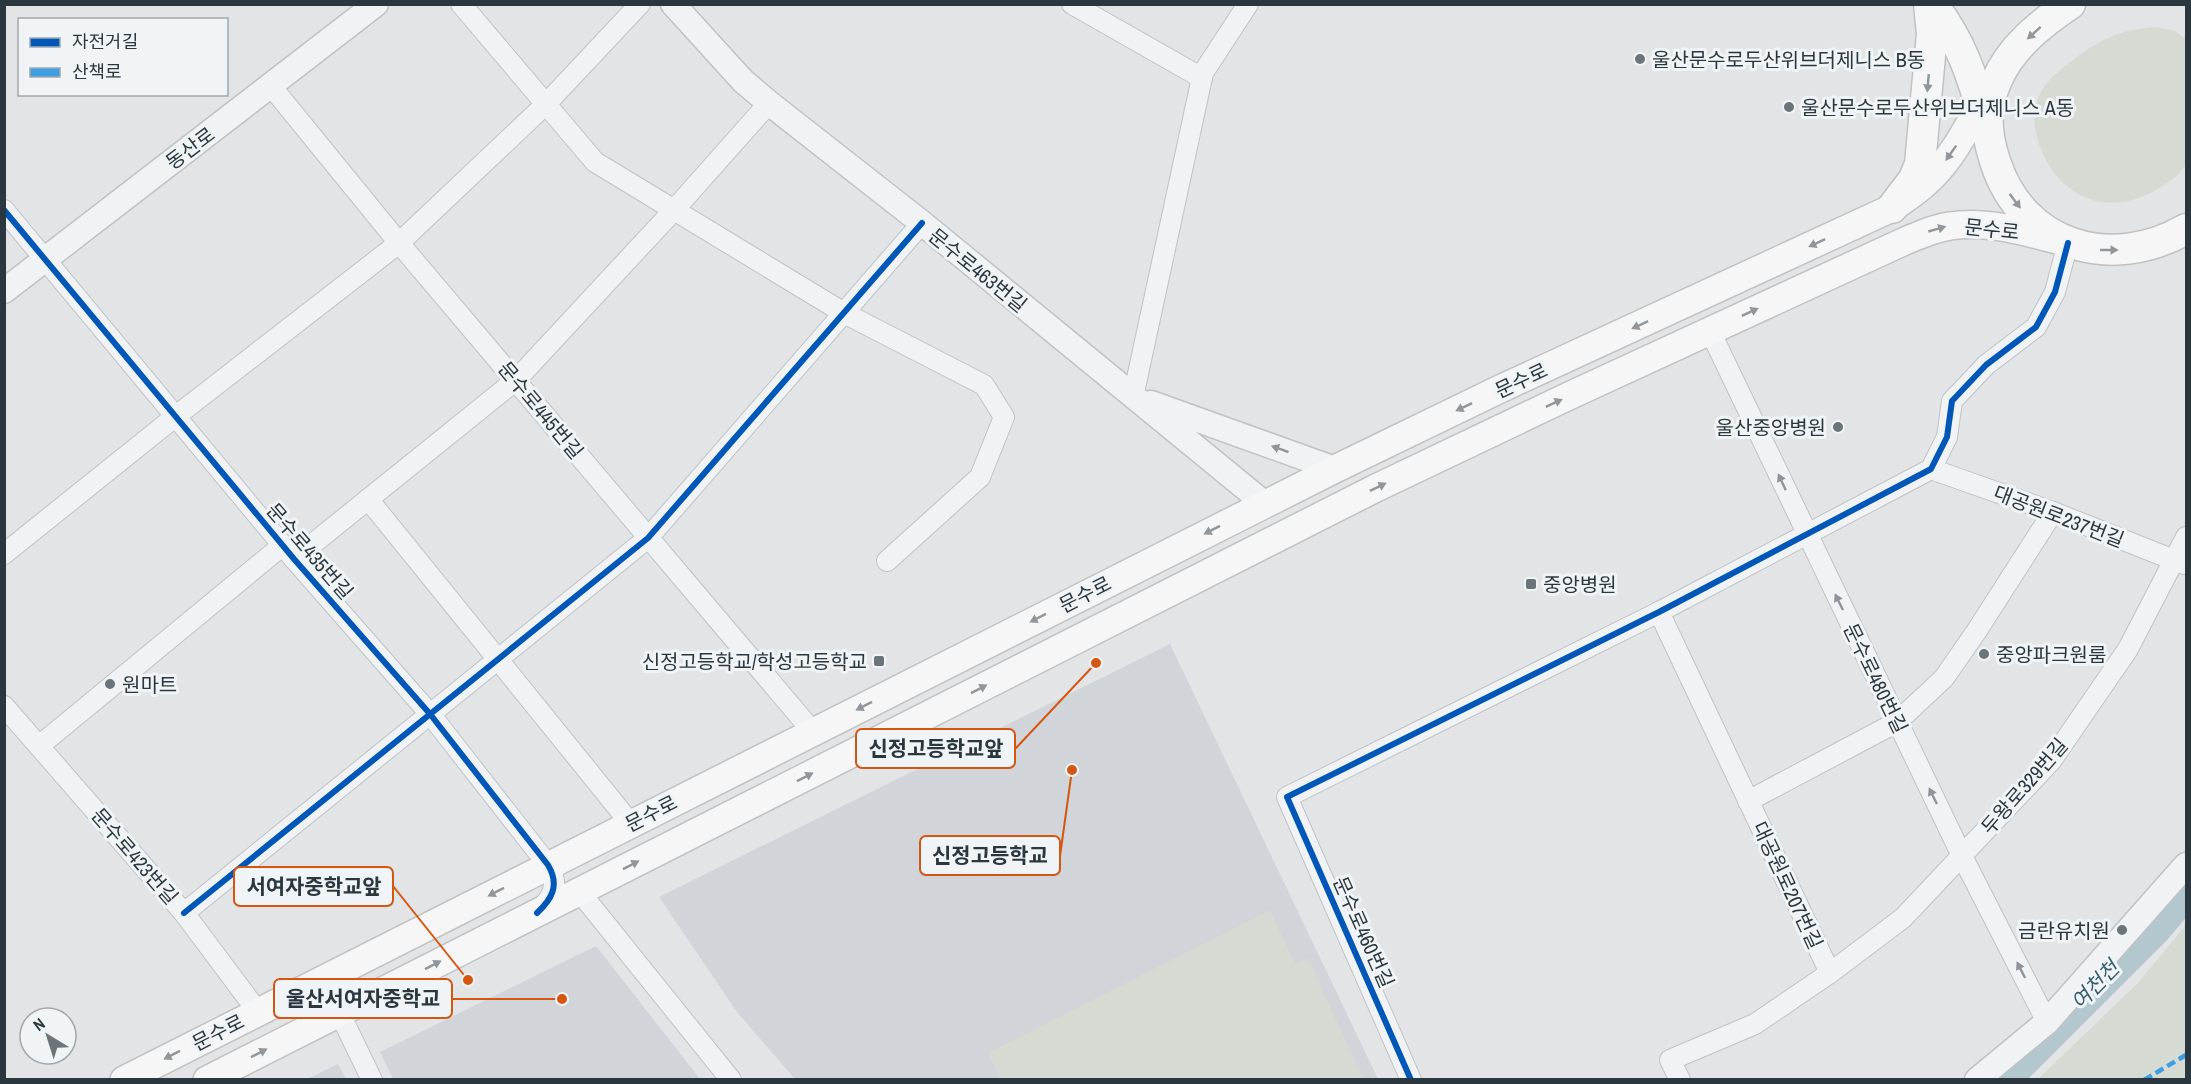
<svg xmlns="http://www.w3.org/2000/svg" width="2191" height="1084" viewBox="0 0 2191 1084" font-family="'Archivo Narrow','Noto Sans KR',sans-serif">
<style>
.built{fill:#d1d5d9}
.green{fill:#d5dad2}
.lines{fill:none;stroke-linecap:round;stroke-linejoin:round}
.river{stroke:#b3c7ce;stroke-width:34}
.minor-casing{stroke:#c0c2c4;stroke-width:22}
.tertiary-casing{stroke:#c0c2c4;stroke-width:27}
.secondary-casing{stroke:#c0c2c4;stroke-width:30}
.primary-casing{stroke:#bfc2c3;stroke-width:33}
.minor{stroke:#f1f2f4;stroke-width:20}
.tertiary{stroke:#f1f2f4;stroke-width:24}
.secondary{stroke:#f6f6f6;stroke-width:27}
.primary{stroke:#f6f6f6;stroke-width:30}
.quiet{stroke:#3d9ee3;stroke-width:4.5;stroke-dasharray:9 4.5;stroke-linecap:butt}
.cycleway-casing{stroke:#f0f4f6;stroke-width:10}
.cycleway{stroke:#0057b8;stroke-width:6}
.oneway{fill:#90969a}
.oneway2{fill:#8e9499}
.poi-dot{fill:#6b7479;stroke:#f0f4f6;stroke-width:2}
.labels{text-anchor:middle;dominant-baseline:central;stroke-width:6;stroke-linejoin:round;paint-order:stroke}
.poi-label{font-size:20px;fill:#2b373e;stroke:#f0f4f6;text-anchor:start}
.street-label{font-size:20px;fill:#2b373e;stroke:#f0f4f6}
.water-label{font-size:21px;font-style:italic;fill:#395e6e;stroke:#f0f4f6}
.leader{fill:none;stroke:#d55611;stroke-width:2}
.callout-dot{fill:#d55611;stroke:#f0f4f6;stroke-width:2}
.callout{fill:#f0f4f6;stroke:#d55611;stroke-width:2}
.callout-label{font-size:21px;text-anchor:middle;font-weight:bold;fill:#2b373e}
</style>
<rect width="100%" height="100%" fill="#e2e4e6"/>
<g class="built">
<path d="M 1170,644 L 1378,1079 L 795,1079 L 737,1012 L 659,897 Z"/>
<path d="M 596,946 L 700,1079 L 393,1079 L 380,1052 Z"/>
<path d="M 338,1064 L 346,1079 L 307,1079 Z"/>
</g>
<g class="green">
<path d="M 2156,27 L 2175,31 L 2186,40 L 2186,165 C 2180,174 2169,182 2159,188 C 2110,219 2058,199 2039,144 C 2033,127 2032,108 2041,92 C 2049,78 2061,69 2073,60 C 2102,38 2120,30 2156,27 Z"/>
<path d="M 1270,910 L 1295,964 L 1308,958 L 1363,1079 L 1000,1079 L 988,1053 Z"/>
<path d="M 2186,925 L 2186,1079 L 2038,1079 L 2138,983 Z"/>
</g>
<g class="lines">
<path class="river" d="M 2003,1080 L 2155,928 L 2186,891"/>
<g class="minor-casing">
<g id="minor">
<path d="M 461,4 L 595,162 L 844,313 L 984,385 L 1004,417 L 980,477 L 887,561"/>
<path d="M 1072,4 L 1202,78"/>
<path d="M 271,86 L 399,243 L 813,732"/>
<path d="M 4,210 L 294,559 L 430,714 L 548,865 C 559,883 554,897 539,910"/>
<path d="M 1710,331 L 1962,856 L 2047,1022"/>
<path d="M 1133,397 L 1203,73 L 1248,4"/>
<path d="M 1931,469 L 2053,512 L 2184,564"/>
<path d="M 368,499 L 631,824"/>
<path d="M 4,554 L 176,416 L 399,243 L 546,104 L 640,4"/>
<path d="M 294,559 L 516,380 L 674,210 L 769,103"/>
<path d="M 1659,612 L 1830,973"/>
<path d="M 4,706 L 184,913 L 258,1012"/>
<path d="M 39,746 L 283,545"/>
<path d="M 1748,801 L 1897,722 L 1944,678 L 1976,632 L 2053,512"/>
<path d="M 579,891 L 731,1080"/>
<path d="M 184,913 L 648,538 L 922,223"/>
<path d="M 339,1012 L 372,1080"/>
<path d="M 1411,1080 L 1287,797 L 1659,612 L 1931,469 L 1947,437 L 1952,401 L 1986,365 L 2036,327 L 2055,292 L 2068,243"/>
<path d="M 1680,1080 L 1670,1060 L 1755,1024 L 1830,973 L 1903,918 L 2051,761 L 2128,649 L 2186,537"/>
</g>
</g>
<g class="tertiary-casing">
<g id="tertiary">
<path d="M 673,4 L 743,81 L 769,103 L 922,223 L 1265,504"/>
<path d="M 4,291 L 376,4"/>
<path d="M 1151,403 L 1335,469"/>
<path d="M 1977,1080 L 2047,1022 L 2186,865"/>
</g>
</g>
<g class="secondary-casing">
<g id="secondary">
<path d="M 124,1080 L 1335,469 L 1500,389 L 1892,208 C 1905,199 1918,191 1929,180 C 1955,155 1970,122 1988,91"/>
<path d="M 207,1080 L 1376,488 L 1571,395 L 1905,241 C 1920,235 1934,228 1950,226 C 1986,220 2026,232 2061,241"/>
</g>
</g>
<g class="primary-casing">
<g id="primary">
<path d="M 1932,4 C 1960,39 1973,77 1984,119"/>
<path d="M 2070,4 C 2040,24 2010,48 1996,82 C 1984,109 1986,134 1995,161 C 2022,247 2112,272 2186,229"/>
<path d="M 1892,208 L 1914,179 L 1920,164 L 1932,34 L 1929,4"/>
</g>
</g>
<use href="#minor" class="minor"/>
<use href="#tertiary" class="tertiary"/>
<use href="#secondary" class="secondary"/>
<use href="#primary" class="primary"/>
<path class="quiet" d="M 2144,1080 L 2186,1055"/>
<g class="cycleway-casing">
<g id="cycleway">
<path d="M 4,210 L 294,559 L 430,714 L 548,865 C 560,885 552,899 537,913"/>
<path d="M 184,913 L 648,538 L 922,223"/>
<path d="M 1411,1080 L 1287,797 L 1659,612 L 1931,469 L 1947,437 L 1952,401 L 1986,365 L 2036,327 L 2055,292 L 2068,243"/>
</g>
</g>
<use href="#cycleway" class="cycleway"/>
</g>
<defs><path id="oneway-solid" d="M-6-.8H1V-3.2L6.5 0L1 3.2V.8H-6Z" transform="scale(1.5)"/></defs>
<g class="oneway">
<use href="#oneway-solid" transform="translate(2034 33) rotate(138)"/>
<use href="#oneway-solid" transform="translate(1928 83) rotate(95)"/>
<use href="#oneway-solid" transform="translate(1951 153) rotate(125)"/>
<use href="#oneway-solid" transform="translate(2015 201) rotate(53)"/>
<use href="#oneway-solid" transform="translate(1937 229) rotate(-16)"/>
<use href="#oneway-solid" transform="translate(1817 243) rotate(155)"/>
<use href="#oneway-solid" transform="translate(2109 250)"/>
<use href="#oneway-solid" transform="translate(1750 312) rotate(-25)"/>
<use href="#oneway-solid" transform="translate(1640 325) rotate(155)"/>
<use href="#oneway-solid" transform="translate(1554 403) rotate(-25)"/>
<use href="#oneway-solid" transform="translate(1464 407) rotate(154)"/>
<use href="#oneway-solid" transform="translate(1378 487) rotate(-26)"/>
<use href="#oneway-solid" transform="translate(1212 530) rotate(153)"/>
<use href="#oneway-solid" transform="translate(1038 618) rotate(153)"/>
<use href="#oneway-solid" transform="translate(979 689) rotate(-27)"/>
<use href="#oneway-solid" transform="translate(864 706) rotate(153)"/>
<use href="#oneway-solid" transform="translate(805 777) rotate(-27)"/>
<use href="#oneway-solid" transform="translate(631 865) rotate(-27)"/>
<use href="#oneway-solid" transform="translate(496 892) rotate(153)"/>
<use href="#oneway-solid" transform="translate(433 965) rotate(-27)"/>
<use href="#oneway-solid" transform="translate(259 1053) rotate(-27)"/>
<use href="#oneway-solid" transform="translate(172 1055) rotate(153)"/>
</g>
<g class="oneway2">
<use href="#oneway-solid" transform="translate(1280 449) rotate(-160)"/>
<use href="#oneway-solid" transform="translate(1782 482) rotate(-115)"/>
<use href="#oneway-solid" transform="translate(1839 602) rotate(-116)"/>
<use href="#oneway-solid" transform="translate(1933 796) rotate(-116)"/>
<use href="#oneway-solid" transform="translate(2021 970) rotate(-117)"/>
</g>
<g class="poi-dot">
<circle cx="1640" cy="59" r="6"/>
<circle cx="1789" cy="107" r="6"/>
<circle cx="1838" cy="427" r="6"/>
<rect x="1525" y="578" width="12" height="12" rx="3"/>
<circle cx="1984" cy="654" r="6"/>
<rect x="873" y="655" width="12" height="12" rx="3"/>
<circle cx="110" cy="684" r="6"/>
<circle cx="2122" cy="930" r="6"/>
</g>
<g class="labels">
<g class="poi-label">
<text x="1652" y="59">울산문수로두산위브더제니스 B동</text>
<text x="1801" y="107">울산문수로두산위브더제니스 A동</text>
<text x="1826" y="427" text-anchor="end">울산중앙병원</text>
<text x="1543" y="584">중앙병원</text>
<text x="1996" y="654">중앙파크원룸</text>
<text x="867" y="661" text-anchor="end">신정고등학교/학성고등학교</text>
<text x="122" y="684">원마트</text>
<text x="2110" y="930" text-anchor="end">금란유치원</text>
</g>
<g class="street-label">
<text transform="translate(190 148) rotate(-37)">동산로</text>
<text transform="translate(1992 229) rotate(6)">문수로</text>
<text transform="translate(978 270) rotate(39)">문수로463번길</text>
<text transform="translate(1521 380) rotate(-25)">문수로</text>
<text transform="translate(541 410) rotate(50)">문수로445번길</text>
<text transform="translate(2059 516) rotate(21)">대공원로237번길</text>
<text transform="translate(310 551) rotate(49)">문수로435번길</text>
<text transform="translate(1085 594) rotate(-27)">문수로</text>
<text transform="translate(1876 678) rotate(64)">문수로480번길</text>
<text transform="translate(2024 786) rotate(-49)">두왕로329번길</text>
<text transform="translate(651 813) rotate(-27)">문수로</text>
<text transform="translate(135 856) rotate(49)">문수로423번길</text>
<text transform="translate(1788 885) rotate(65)">대공원로207번길</text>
<text transform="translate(1364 932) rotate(66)">문수로460번길</text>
<text transform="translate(218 1032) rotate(-27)">문수로</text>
</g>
<g class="water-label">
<text transform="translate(2095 985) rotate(-46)">여천천</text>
</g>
</g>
<path class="leader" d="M1096 663L1015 749M1072 770L1060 856M468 980L393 886M562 999L452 999"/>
<g class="callout-dot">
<circle cx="1096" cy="663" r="6"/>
<circle cx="1072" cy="770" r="6"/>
<circle cx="468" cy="980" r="6"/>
<circle cx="562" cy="999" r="6"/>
</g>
<g class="callout">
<rect x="856" y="729" width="159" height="39" rx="6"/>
<rect x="920" y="836" width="140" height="39" rx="6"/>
<rect x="234" y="867" width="159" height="39" rx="6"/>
<rect x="274" y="979" width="178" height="39" rx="6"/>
</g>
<g class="callout-label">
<text x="936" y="756">신정고등학교앞</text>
<text x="990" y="863">신정고등학교</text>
<text x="314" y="894">서여자중학교앞</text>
<text x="363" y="1006">울산서여자중학교</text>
</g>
<rect width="2191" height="1084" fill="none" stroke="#2b373e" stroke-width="12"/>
<rect x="18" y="18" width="210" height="78" fill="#f0f4f6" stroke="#a1a8ac" stroke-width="1.5"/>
<rect x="30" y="38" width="30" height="9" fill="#0057b8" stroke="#a1a8ac" stroke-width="1.5"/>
<text x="72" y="48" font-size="18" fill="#2b373e">자전거길</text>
<rect x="30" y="68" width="30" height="9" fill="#3d9ee3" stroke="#a1a8ac" stroke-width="1.5"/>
<text x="72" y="78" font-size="18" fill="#2b373e">산책로</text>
<g transform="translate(48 1036) rotate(322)"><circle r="28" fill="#f0f4f6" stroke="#a1a8ac" stroke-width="1.5"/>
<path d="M0-4.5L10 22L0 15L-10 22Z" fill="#6b7479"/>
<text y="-9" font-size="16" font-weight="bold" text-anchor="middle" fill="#2b373e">N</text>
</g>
</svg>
